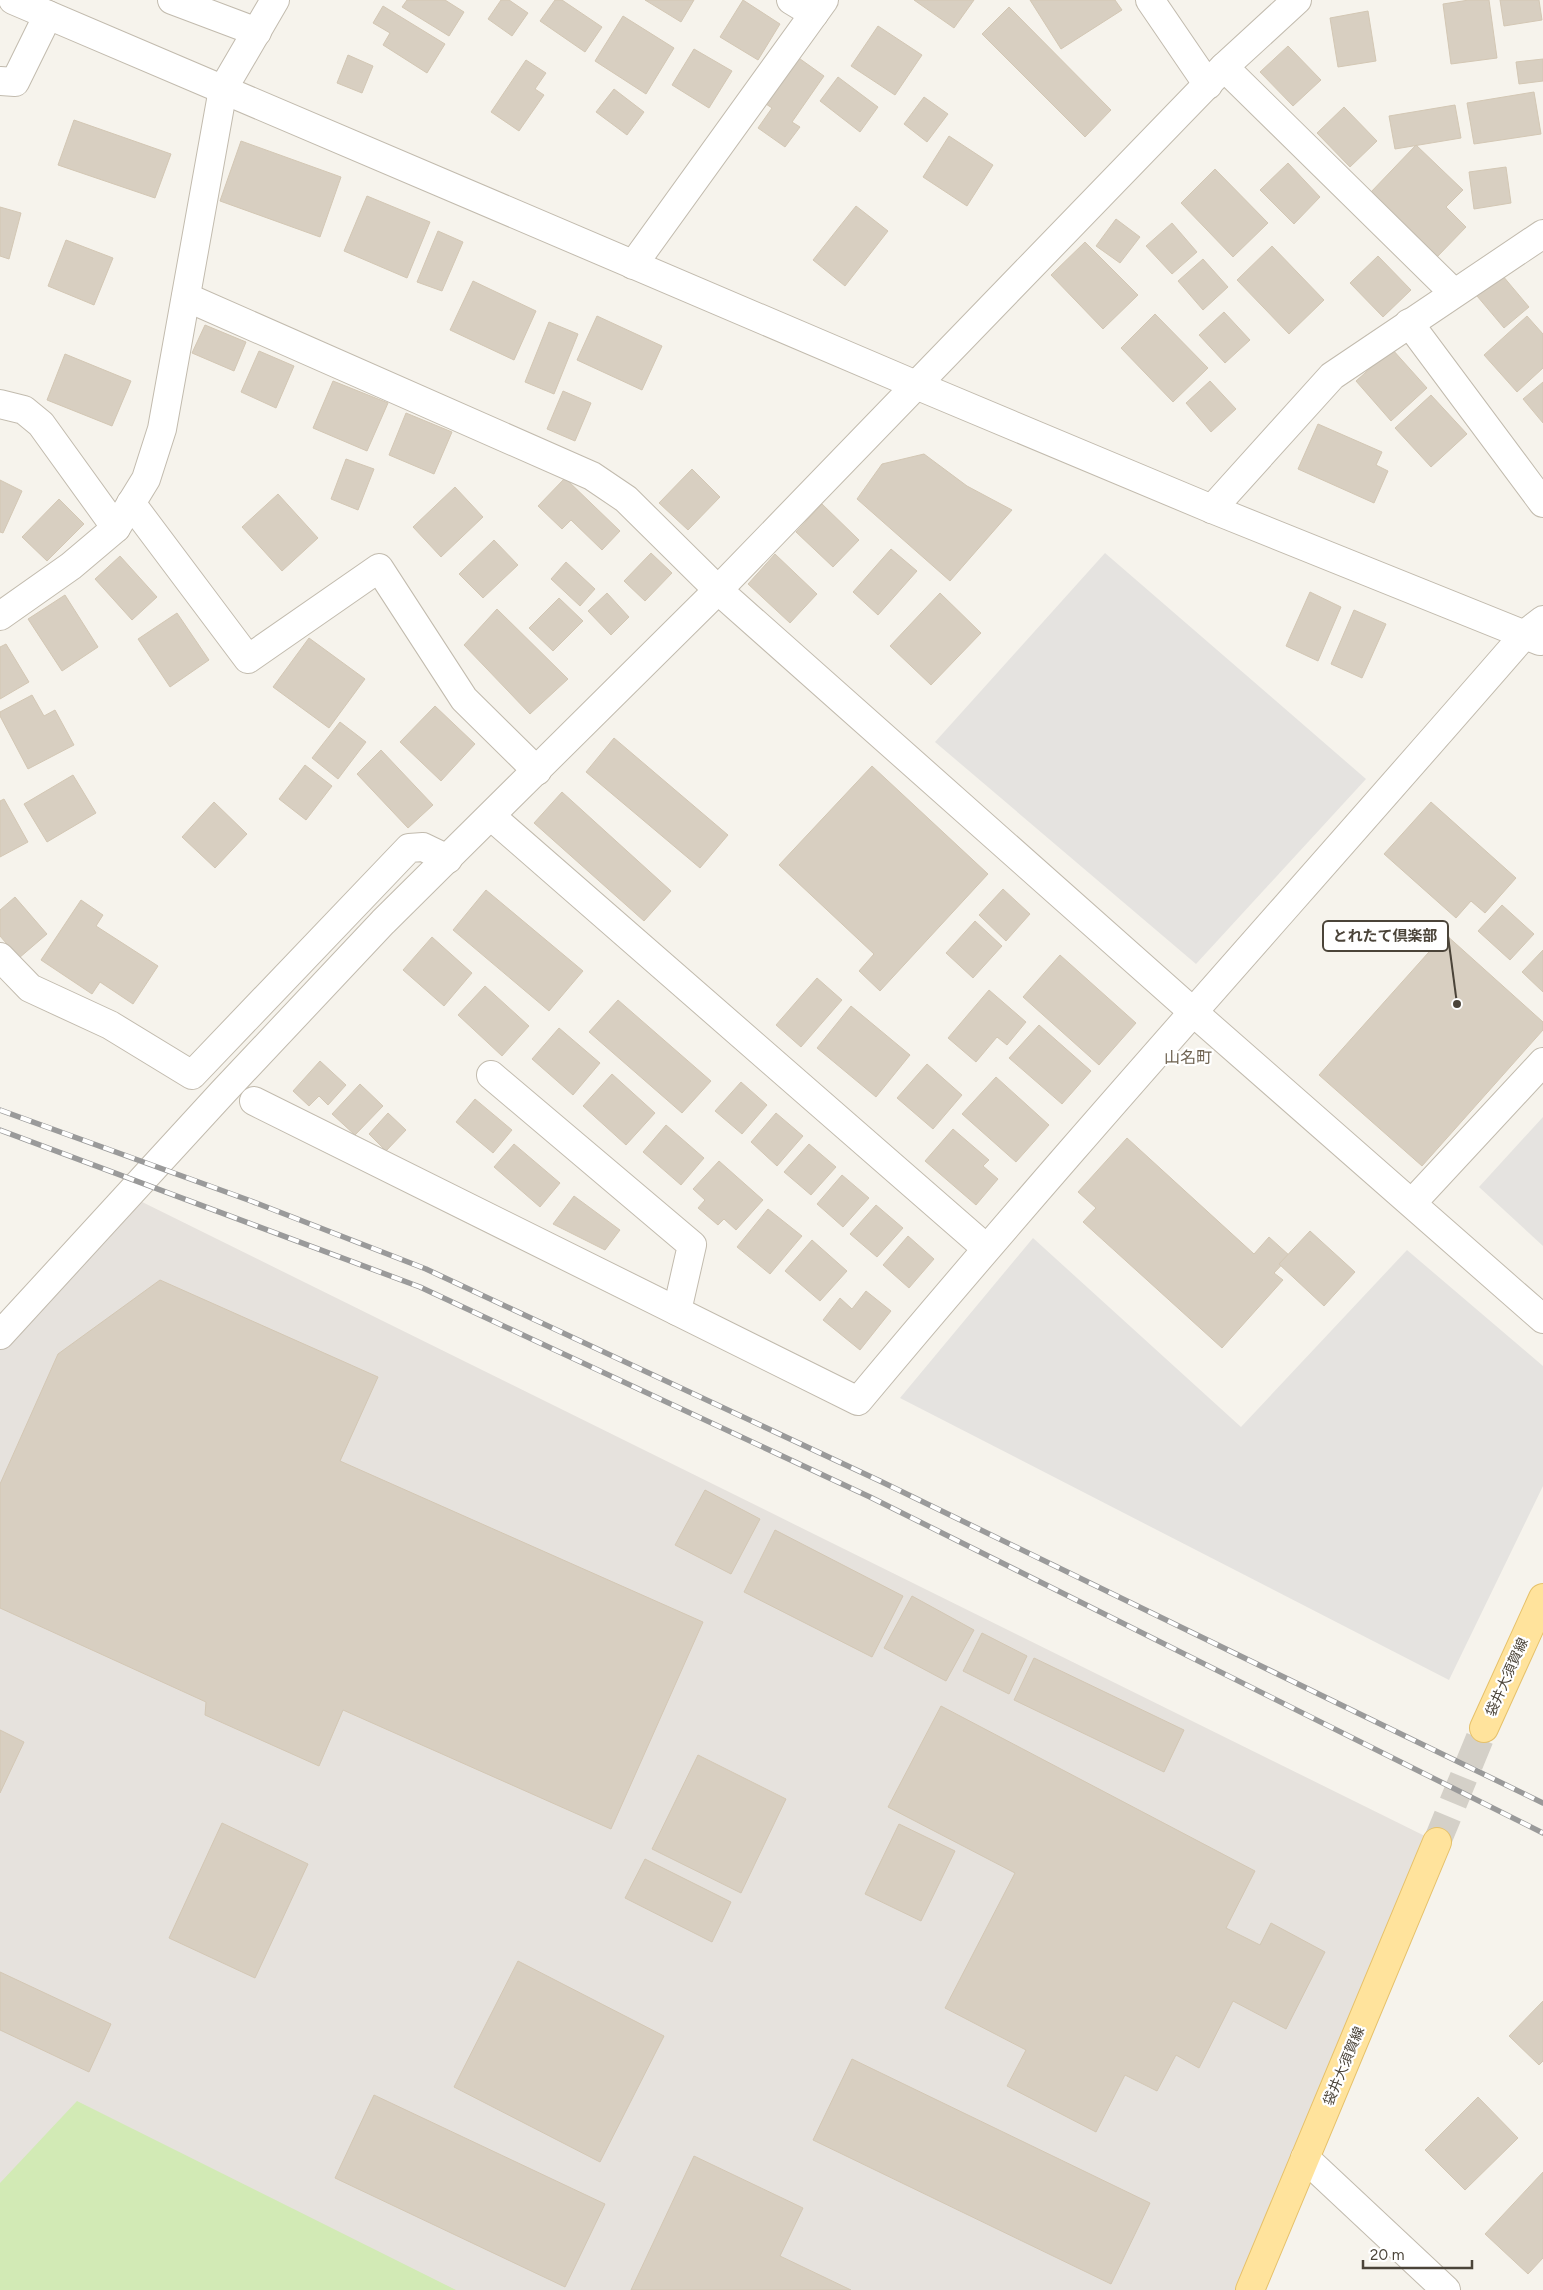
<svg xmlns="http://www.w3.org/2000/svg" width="1543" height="2290" viewBox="0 0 1543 2290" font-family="Figtree,'Noto Sans JP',sans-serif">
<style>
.industrial{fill:#e6e2dd}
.green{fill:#d2eab5}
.parking{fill:#e5e3e0}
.building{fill:#d8cfc1;stroke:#d3c7b4}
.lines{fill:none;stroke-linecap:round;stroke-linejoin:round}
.major-tunnel{stroke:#d4d0c8;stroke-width:28;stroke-dasharray:28 14;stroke-linecap:butt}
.minor-casing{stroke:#c2bbae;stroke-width:30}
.major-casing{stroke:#e6c16a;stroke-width:30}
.minor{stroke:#fff;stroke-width:28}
.major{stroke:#ffe39c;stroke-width:28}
.rail-casing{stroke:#9a9a9a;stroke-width:5.5}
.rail{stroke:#fff;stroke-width:4;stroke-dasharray:11;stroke-linecap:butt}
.labels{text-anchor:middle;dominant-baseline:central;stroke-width:4.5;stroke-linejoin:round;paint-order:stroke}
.street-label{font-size:14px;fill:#4b4439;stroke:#fff}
.quarter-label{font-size:16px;fill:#6e6250;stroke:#fff}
.leader{fill:none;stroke:#4b4439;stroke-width:2}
.callout-dot{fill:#4b4439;stroke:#fff;stroke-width:2}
.callout{fill:#fff;stroke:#4b4439;stroke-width:2}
.callout-label{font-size:15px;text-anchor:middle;font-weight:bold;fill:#4b4439}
</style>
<rect width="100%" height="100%" fill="#f6f3ec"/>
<path class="industrial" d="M 128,1195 L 1437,1842 L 1244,2290 L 0,2290 L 0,1346 Z"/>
<path class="green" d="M 77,2101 L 456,2290 L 0,2290 L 0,2183 Z"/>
<g class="parking">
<path d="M 1105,553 L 1366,779 L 1196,964 L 935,742 Z"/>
<path d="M 1543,1117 L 1543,1246 L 1479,1187 Z"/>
<path d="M 1033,1238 L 1241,1427 L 1407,1250 L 1543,1366 L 1543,1486 L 1449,1680 L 900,1398 Z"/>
</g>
<g class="building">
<path d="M 407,0 L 445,0 L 464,12 L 449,36 L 402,7 Z"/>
<path d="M 501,0 L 509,0 L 528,13 L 512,36 L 488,19 Z"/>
<path d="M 555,0 L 562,0 L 602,27 L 585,52 L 540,21 Z"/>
<path d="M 645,0 L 694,0 L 681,22 Z"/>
<path d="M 743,0 L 780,24 L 758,60 L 720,37 Z"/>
<path d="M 914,0 L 974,0 L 954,28 Z"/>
<path d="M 1030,0 L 1115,0 L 1122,10 L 1061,49 Z"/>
<path d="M 1469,0 L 1489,0 L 1497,58 L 1451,64 L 1443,4 Z"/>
<path d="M 1500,0 L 1539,0 L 1542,20 L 1504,26 Z"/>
<path d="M 383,6 L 445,44 L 427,73 L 383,45 L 390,33 L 373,23 Z"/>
<path d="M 1009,7 L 1111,110 L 1085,137 L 982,34 Z"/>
<path d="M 1368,11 L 1376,61 L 1338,67 L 1330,18 Z"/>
<path d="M 623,16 L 674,48 L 646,94 L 595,61 Z"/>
<path d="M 878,26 L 922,55 L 895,95 L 851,66 Z"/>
<path d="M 1288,46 L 1321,80 L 1293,106 L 1260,72 Z"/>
<path d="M 694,49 L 732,71 L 709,108 L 672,85 Z"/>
<path d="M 348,55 L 373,66 L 362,93 L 337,83 Z"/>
<path d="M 796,56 L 824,76 L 792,122 L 800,127 L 785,147 L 758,128 L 772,108 L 763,102 Z"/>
<path d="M 1543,59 L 1543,81 L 1519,84 L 1516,62 Z"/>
<path d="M 526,60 L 546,73 L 535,89 L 544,95 L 519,131 L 491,112 Z"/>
<path d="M 838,77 L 878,107 L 860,132 L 820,101 Z"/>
<path d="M 614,89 L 644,112 L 627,135 L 596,112 Z"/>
<path d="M 1534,92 L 1541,134 L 1474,144 L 1467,103 Z"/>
<path d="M 924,97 L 948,114 L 927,142 L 904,124 Z"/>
<path d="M 1455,105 L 1461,138 L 1395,149 L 1389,116 Z"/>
<path d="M 1344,107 L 1377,141 L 1350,167 L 1317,133 Z"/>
<path d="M 74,120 L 171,154 L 155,198 L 58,165 Z"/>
<path d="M 949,136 L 993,165 L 967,206 L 923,177 Z"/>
<path d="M 241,141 L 341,177 L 320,237 L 220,201 Z"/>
<path d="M 1416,145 L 1463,190 L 1446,207 L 1466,227 L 1437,257 L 1370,193 Z"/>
<path d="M 1288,163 L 1320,197 L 1294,224 L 1260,190 Z"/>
<path d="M 1506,167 L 1511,203 L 1474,209 L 1469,172 Z"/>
<path d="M 1215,169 L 1268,223 L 1233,257 L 1181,203 Z"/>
<path d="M 367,196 L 430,222 L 407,278 L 344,251 Z"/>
<path d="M 856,206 L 888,231 L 845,286 L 813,260 Z"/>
<path d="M 0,207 L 21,213 L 9,259 L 0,256 Z"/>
<path d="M 1116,219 L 1140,237 L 1120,263 L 1096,246 Z"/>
<path d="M 1172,223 L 1197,252 L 1172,274 L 1146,246 Z"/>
<path d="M 438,231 L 463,242 L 442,291 L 417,282 Z"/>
<path d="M 66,240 L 113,258 L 94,305 L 48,286 Z"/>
<path d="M 1085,242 L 1138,295 L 1103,329 L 1051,275 Z"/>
<path d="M 1272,246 L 1324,300 L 1289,334 L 1237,280 Z"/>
<path d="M 1378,256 L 1411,290 L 1383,317 L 1350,283 Z"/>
<path d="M 1203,259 L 1228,287 L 1203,310 L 1178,281 Z"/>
<path d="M 1497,269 L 1529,307 L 1504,328 L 1472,290 Z"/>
<path d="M 473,281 L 536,311 L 514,360 L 450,330 Z"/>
<path d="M 1224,312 L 1250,340 L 1225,363 L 1199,335 Z"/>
<path d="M 1155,314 L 1208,368 L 1173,402 L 1121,348 Z"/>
<path d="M 597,316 L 662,346 L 642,390 L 577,360 Z"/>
<path d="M 1527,316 L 1543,334 L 1543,368 L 1517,392 L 1484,355 Z"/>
<path d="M 549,322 L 578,334 L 554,394 L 525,382 Z"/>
<path d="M 205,325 L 246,342 L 234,371 L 192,353 Z"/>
<path d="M 1392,349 L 1427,388 L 1391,421 L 1356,381 Z"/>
<path d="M 259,351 L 294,366 L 276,408 L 241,392 Z"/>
<path d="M 65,354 L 131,381 L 112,426 L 47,400 Z"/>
<path d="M 333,381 L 388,403 L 367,451 L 313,428 Z"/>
<path d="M 1210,381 L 1236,409 L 1211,432 L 1186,403 Z"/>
<path d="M 1543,382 L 1543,423 L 1523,399 Z"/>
<path d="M 563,391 L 591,403 L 575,441 L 547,429 Z"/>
<path d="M 1431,395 L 1467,434 L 1431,467 L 1395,428 Z"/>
<path d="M 406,413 L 452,432 L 434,474 L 389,455 Z"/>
<path d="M 1318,424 L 1382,452 L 1376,465 L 1388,471 L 1374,503 L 1298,469 Z"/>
<path d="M 924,454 L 967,486 L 1012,510 L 950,581 L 857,499 L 882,464 Z"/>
<path d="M 346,459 L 374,469 L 358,510 L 331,499 Z"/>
<path d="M 692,469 L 720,497 L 688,530 L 659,503 Z"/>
<path d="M 565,478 L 620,531 L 602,550 L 571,520 L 562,529 L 538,506 Z"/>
<path d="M 0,480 L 22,491 L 3,533 L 0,532 Z"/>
<path d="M 455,487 L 483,517 L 441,557 L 413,527 Z"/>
<path d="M 278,494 L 318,538 L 282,571 L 242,527 Z"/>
<path d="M 59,499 L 84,524 L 47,561 L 22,537 Z"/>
<path d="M 822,504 L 859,540 L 833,567 L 796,532 Z"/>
<path d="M 494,540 L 518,565 L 483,598 L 459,574 Z"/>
<path d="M 891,549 L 917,571 L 878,615 L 853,592 Z"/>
<path d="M 651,553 L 672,573 L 645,601 L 624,581 Z"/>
<path d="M 775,554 L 817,594 L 790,623 L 748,584 Z"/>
<path d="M 120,556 L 157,597 L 132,620 L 95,579 Z"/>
<path d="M 566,562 L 595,589 L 580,606 L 551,579 Z"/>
<path d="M 1310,592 L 1341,607 L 1318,661 L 1286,646 Z"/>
<path d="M 607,593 L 629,617 L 611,635 L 588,611 Z"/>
<path d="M 940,593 L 981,633 L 931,685 L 890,646 Z"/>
<path d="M 65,595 L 98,647 L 62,671 L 28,619 Z"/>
<path d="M 559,598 L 583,621 L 553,651 L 529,628 Z"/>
<path d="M 497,609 L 568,679 L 530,714 L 464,645 Z"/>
<path d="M 1354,610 L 1386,624 L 1362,678 L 1331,664 Z"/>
<path d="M 177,613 L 209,660 L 170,687 L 138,639 Z"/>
<path d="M 309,638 L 365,679 L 329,728 L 273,687 Z"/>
<path d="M 6,644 L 29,682 L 0,699 L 0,647 Z"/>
<path d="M 32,695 L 44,716 L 55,710 L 74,745 L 28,769 L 0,716 L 0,712 Z"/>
<path d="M 435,706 L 475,744 L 441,781 L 400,742 Z"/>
<path d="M 340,722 L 366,742 L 338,779 L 312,758 Z"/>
<path d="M 614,738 L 728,835 L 700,868 L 586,772 Z"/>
<path d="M 381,750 L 433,805 L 408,828 L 357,774 Z"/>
<path d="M 305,765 L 332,786 L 306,820 L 279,799 Z"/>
<path d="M 872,766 L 988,874 L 880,991 L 859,971 L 874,954 L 779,865 Z"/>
<path d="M 73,775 L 96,813 L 47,842 L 24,804 Z"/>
<path d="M 562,792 L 671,891 L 644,921 L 534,823 Z"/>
<path d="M 4,799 L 28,842 L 0,857 L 0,801 Z"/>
<path d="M 214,802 L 247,834 L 215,868 L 182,837 Z"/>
<path d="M 1431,802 L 1516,878 L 1485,913 L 1471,901 L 1456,918 L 1384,854 Z"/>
<path d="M 1003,889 L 1030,914 L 1006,941 L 979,915 Z"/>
<path d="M 486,890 L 583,971 L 549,1011 L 453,930 Z"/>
<path d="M 15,897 L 47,934 L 19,958 L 0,936 L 0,910 Z"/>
<path d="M 81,900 L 103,915 L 96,926 L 158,966 L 133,1004 L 100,982 L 92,994 L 41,960 Z"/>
<path d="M 1502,905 L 1534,934 L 1510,960 L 1478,931 Z"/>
<path d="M 975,921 L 1002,946 L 973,978 L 946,953 Z"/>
<path d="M 1445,934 L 1543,1022 L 1543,1030 L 1422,1166 L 1319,1075 Z"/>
<path d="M 432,937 L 472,973 L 444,1006 L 403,970 Z"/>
<path d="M 1543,950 L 1543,992 L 1522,972 Z"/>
<path d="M 1060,955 L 1136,1023 L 1099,1065 L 1023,997 Z"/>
<path d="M 817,978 L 842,1000 L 801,1047 L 776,1025 Z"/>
<path d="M 485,986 L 529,1026 L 502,1056 L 458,1015 Z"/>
<path d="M 989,990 L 1026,1022 L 1007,1045 L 997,1037 L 976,1062 L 948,1038 Z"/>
<path d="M 618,1000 L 711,1081 L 682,1113 L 589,1032 Z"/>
<path d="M 851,1006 L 910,1055 L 876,1097 L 817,1048 Z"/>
<path d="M 1039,1025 L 1091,1071 L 1062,1104 L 1009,1058 Z"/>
<path d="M 559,1028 L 600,1063 L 573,1095 L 532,1059 Z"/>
<path d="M 320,1061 L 346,1085 L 328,1105 L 319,1096 L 309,1106 L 293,1091 Z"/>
<path d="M 927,1064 L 962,1095 L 933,1129 L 897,1098 Z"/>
<path d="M 612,1074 L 655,1113 L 626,1145 L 583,1106 Z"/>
<path d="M 996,1077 L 1049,1125 L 1016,1162 L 962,1114 Z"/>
<path d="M 741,1082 L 767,1105 L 742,1134 L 715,1111 Z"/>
<path d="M 360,1084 L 383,1106 L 355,1135 L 332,1114 Z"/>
<path d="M 475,1099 L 512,1130 L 493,1153 L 456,1122 Z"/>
<path d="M 388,1113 L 406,1130 L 386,1151 L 369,1134 Z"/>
<path d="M 776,1113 L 803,1136 L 777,1166 L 751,1142 Z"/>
<path d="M 666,1125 L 704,1158 L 681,1185 L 643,1152 Z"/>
<path d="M 953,1129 L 989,1160 L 983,1166 L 998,1179 L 976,1205 L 925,1161 Z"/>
<path d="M 1127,1138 L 1254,1254 L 1269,1237 L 1290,1256 L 1274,1273 L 1283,1280 L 1222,1348 L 1083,1222 L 1096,1208 L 1078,1192 Z"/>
<path d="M 514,1144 L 560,1183 L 540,1207 L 494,1167 Z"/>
<path d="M 809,1144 L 836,1167 L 811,1195 L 784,1172 Z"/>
<path d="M 719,1161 L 763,1200 L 736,1230 L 724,1219 L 718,1225 L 698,1208 L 705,1200 L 693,1189 Z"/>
<path d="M 842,1175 L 869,1198 L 843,1227 L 817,1204 Z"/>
<path d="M 574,1196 L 620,1230 L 605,1250 L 553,1224 Z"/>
<path d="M 876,1205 L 903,1228 L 877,1257 L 850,1234 Z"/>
<path d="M 768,1209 L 802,1236 L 770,1274 L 737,1247 Z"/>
<path d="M 1310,1231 L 1355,1272 L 1324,1306 L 1279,1264 Z"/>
<path d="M 908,1236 L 934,1259 L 909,1288 L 883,1265 Z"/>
<path d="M 812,1240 L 847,1271 L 820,1301 L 785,1271 Z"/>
<path d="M 160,1280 L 378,1377 L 340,1461 L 703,1622 L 611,1829 L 343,1710 L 319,1766 L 205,1715 L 206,1702 L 0,1608 L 0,1484 L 58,1354 Z"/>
<path d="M 866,1291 L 891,1311 L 860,1350 L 823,1320 L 840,1298 L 852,1309 Z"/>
<path d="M 705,1490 L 760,1519 L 731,1574 L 675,1545 Z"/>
<path d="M 775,1530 L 903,1596 L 872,1657 L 744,1592 Z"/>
<path d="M 912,1596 L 974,1630 L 946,1681 L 884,1648 Z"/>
<path d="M 982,1633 L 1027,1656 L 1009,1694 L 963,1671 Z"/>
<path d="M 1034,1658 L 1184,1730 L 1164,1772 L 1014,1700 Z"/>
<path d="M 941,1706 L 1255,1871 L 1226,1928 L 1260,1945 L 1271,1923 L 1325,1952 L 1286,2029 L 1233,2001 L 1199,2068 L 1176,2055 L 1157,2091 L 1125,2075 L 1096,2132 L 1007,2086 L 1026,2050 L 945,2008 L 1015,1873 L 888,1807 Z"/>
<path d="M 0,1730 L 24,1742 L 0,1793 Z"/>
<path d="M 698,1755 L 786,1799 L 741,1893 L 652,1849 Z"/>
<path d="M 222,1823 L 308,1864 L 255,1978 L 169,1938 Z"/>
<path d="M 899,1824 L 955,1851 L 921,1921 L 865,1894 Z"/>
<path d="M 645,1859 L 731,1902 L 712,1942 L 625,1898 Z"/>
<path d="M 518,1961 L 664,2036 L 600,2162 L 454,2087 Z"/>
<path d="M 0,1972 L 111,2024 L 89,2072 L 0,2030 Z"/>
<path d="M 1543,2001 L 1543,2061 L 1539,2065 L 1509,2036 Z"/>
<path d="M 852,2059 L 1150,2203 L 1111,2284 L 813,2140 Z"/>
<path d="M 374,2095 L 605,2204 L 565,2287 L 335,2178 Z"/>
<path d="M 1478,2097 L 1518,2138 L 1465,2190 L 1425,2150 Z"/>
<path d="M 694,2156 L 803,2208 L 780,2256 L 851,2290 L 631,2290 Z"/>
<path d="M 1543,2172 L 1543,2258 L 1528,2274 L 1485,2234 Z"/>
</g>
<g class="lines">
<path class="major-tunnel" d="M 1437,1842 L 1484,1728"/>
<g class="minor-casing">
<g id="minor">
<path d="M 13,0 L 916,385 L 1212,509 L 1540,641"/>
<path d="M 172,0 L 257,32"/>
<path d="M 791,0 L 814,14"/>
<path d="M 1150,0 L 1208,85"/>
<path d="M 1224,67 L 1453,292"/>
<path d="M 0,81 L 15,82 L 48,15"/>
<path d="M 633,265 L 824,0"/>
<path d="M 186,297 L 592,476 L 626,499 L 718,590 L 1192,1011 L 1543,1319"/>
<path d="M 1409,323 L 1543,503"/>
<path d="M 0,404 L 24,410 L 41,424 L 116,528"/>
<path d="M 131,503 L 248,659 L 379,568 L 464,699 L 537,771"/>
<path d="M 1212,509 L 1332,376 L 1543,234"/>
<path d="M 0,616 L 71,566 L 116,528 L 146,479 L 162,429 L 223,89 L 275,0"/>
<path d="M 492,817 L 986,1248"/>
<path d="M 0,957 L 30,988 L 110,1025 L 192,1075 L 409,848 L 423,847 L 448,859"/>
<path d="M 491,1075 L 692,1245 L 677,1311"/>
<path d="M 254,1101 L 858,1401 C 1075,1141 1303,890 1525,634 L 1543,620"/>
<path d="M 1412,1203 L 1543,1062"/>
<path d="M 0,1335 L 223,1092 L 383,922 L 718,590 L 1224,67 L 1297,0"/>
<path d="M 1305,2158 L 1446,2290"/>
</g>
</g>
<g class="major-casing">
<g id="major">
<path d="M 1484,1728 L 1543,1598"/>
<path d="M 1250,2290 L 1437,1842"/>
</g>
</g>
<use href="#minor" class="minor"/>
<use href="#major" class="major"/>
<g class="rail-casing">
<g id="rail">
<path d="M 0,1110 L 251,1201 L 426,1269 L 880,1481 L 1543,1803"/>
<path d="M 0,1130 L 420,1287 L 870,1497 L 1543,1833"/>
</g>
</g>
<use href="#rail" class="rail"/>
</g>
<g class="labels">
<g class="street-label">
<text transform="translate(1507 1677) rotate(-66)">袋井大須賀線</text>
<text transform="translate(1344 2066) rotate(-67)">袋井大須賀線</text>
</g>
<g class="quarter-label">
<text x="1188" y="1057">山名町</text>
</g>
</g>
<path class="leader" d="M1457 1004L1448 936"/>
<circle class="callout-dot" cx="1457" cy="1004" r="5"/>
<rect class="callout" x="1323" y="921" width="125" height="30" rx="5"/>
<g class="callout-label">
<text x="1385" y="941">とれたて倶楽部</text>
</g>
<path d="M1363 2260v8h109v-8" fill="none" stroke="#4b4439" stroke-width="2.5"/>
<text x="1370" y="2260" font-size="15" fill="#4b4439" stroke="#ffffff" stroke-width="4" paint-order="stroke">20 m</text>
</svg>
